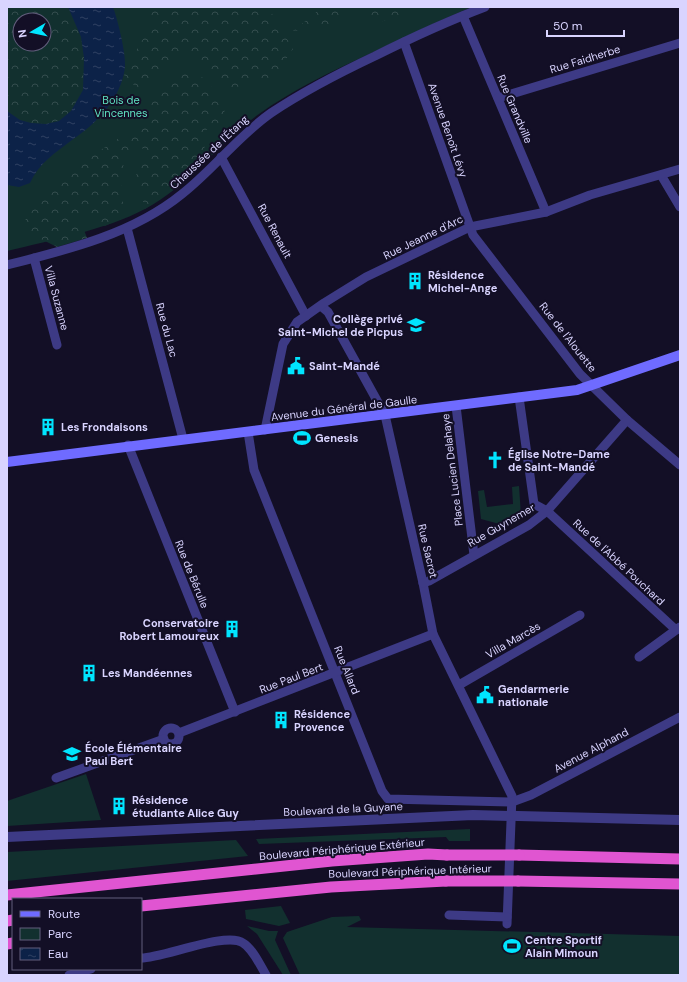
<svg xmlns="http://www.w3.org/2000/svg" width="687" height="982" viewBox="0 0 687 982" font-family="'DM Sans',sans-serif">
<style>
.green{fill:#12302f;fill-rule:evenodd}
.forest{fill:url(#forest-crowns);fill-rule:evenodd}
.water{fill:url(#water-ripples)}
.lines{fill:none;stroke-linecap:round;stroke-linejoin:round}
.minor{stroke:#3d3a85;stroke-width:9}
.tertiary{stroke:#3d3a85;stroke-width:10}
.secondary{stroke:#6f6bff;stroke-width:10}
.trunk{stroke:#e055d1;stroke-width:11}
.trunk-bridge{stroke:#e055d1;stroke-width:11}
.labels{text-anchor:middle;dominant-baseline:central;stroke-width:4;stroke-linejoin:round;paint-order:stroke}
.street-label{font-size:11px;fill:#d9d4ff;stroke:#130f26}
.park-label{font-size:11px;fill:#5fe0c0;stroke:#130f26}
.poi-label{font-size:11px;font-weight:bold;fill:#d9d4ff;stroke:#130f26;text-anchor:start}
</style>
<defs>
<pattern id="forest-crowns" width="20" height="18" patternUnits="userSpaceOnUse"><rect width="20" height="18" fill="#12302f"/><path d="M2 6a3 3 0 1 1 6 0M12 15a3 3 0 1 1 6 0" fill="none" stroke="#344d4e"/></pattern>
<pattern id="water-ripples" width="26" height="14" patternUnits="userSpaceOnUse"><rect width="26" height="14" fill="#0c2248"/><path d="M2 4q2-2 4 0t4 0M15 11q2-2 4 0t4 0" fill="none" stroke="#2f4163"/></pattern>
</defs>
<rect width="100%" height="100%" fill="#130f26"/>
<g class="green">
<path d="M 7,7 L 472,7 C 436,22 400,39 365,56 C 328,73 291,91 259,114 C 218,143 190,185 145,209 C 105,230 52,240 7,251 ZM 20,20 L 44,20 L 44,44 L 20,44 Z"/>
<path d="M 519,486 L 521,515 L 503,525 L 481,519 L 478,491 L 484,490 L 487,507 L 513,504 L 512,487 Z"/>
<path d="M 86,774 L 101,820 L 7,826 L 7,801 Z"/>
<path d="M 470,829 L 470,841 L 449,841 L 446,837 L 259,844 L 256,839 Z"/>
<path d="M 236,840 L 248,856 L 7,881 L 7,852 Z"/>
<path d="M 281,906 L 290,923 L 279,926 L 246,919 L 245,910 Z"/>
<path d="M 359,916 L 361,920 L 347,927 L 680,936 L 680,975 L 300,975 L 283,938 L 287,932 L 332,917 Z"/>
<path d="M 247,926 L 269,931 L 278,931 L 275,940 L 291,975 L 283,975 L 257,934 Z"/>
</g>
<g class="forest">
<path d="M 7,7 L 68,7 L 81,37 L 84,58 L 83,90 L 71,111 L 59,121 L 46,124 L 31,123 L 20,120 L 7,111 ZM 20,20 L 44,20 L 44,44 L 20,44 Z"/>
<path d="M 148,7 L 268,7 L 293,49 L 274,76 L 227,90 L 200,58 L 181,53 L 137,88 L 122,73 L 153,23 Z"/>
<path d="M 319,7 L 355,7 C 339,26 316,28 293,31 L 319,10 Z"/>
<path d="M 367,7 L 420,7 L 370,26 Z"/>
<path d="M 182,73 L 199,74 L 226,102 L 223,120 L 206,130 L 203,165 L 185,182 L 145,209 L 136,173 L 145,148 L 126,152 C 122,172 117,196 128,215 L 105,226 L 78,214 L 87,238 L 57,247 L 21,229 L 33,204 L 52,184 L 111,143 L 139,126 L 149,110 L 151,94 Z"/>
</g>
<path class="water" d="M 68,7 L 113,7 C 118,21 126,53 125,67 C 121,99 97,123 72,140 C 55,153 39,163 30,183 L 19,187 L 7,185 L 7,111 L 20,120 L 31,123 L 46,124 L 59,121 L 71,111 L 83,90 L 84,58 L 81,37 Z"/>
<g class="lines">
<g class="minor">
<path d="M 463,16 L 546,212"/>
<path d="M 404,42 L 473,235 L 580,374 L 627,420 L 680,465"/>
<path d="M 498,98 L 680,43"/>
<path d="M 221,157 L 306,316"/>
<path d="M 661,175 L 680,207"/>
<path d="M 127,228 L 183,439"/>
<path d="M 34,258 L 57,345"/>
<path d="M 7,265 C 67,250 133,234 182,194 C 214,169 238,136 271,113 C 304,91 339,73 375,56 C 411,38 448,21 485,7"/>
<path d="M 321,306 L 328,312 L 385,415 L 423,583 L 433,634 L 512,796 L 507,924"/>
<path d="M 519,397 L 534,504 L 547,511 L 676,630"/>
<path d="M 456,406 L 474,555"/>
<path d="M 265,430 L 283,344 L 297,322 L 324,303 L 366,277 L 470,227 L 546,212 L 590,195 L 680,169"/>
<path d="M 248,432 L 254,470 L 382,791 L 388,799 L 512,802 L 531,795 L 680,717"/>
<path d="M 128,445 L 235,712"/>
<path d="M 423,583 L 429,581 L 529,525 L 547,511 L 627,420"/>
<path d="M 639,657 L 680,627"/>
<path d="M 459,685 L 580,615"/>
<circle cx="171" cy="736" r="8"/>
<path d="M 179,733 L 433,634"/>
<path d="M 56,778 L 164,739"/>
<path d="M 449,915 L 507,917"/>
<path d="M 141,958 C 163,958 227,931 243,943 C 253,949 260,965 266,975"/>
<path d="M 69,975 L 91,969"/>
</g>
<path class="tertiary" d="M 7,837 L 473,815 L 680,820"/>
<path class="secondary" d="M 7,462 L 577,390 L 680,355"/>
<g class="trunk">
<path d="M 519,855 L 680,859"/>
<path d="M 518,881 L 680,884"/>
<path d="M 7,895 L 332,861 L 428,854 L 447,855"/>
<path d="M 141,906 L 331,887 L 446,881"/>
<path d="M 7,921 L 13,920"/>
<path d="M 7,944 L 13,943"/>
</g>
<g class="trunk-bridge">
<path d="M 447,855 L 519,855"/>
<path d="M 446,881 L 518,881"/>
</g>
</g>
<defs>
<g id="building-bare" transform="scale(1.38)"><path d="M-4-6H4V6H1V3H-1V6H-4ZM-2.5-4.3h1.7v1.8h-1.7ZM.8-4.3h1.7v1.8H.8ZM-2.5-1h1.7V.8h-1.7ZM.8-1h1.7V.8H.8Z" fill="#00e5ff" stroke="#130f26" stroke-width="2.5" paint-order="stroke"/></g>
<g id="school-bare" transform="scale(1.38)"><path d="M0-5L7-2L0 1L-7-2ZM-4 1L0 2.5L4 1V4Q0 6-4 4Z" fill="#00e5ff" stroke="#130f26" stroke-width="2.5" paint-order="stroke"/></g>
<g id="civic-bare" transform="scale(1.38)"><path d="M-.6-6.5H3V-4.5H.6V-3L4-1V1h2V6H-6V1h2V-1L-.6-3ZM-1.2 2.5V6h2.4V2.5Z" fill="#00e5ff" stroke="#130f26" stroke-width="2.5" paint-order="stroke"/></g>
<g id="stadium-bare" transform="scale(1.38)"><path d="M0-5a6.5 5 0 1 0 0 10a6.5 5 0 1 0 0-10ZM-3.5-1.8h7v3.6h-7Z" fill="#00e5ff" stroke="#130f26" stroke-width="2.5" paint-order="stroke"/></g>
<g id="church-bare" transform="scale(1.38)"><path d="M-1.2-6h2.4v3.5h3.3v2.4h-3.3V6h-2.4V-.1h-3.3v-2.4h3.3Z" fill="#00e5ff" stroke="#130f26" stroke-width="2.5" paint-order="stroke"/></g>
</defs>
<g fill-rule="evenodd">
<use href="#building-bare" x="415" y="281"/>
<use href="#school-bare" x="416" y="325"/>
<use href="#civic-bare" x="296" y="366"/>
<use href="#building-bare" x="48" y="427"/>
<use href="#stadium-bare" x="302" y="438"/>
<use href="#church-bare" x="495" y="460"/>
<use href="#building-bare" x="232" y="629"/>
<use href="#building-bare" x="89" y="673"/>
<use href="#civic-bare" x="485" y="695"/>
<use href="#building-bare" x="281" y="720"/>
<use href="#school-bare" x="72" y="754"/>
<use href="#building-bare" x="119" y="806"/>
<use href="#stadium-bare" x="512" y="946"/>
</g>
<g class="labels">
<g class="street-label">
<text transform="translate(585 59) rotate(-17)">Rue Faidherbe</text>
<text transform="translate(515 109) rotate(67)">Rue Grandville</text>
<text transform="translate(448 130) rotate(71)">Avenue Benoît Lévy</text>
<text transform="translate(209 152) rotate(-43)">Chaussée de l'Étang</text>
<text transform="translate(275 231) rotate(62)">Rue Renault</text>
<text transform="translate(423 237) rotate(-26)">Rue Jeanne d'Arc</text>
<text transform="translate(57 298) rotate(75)">Villa Suzanne</text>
<text transform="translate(167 330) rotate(75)">Rue du Lac</text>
<text transform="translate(568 337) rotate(52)">Rue de l'Alouette</text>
<text transform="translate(344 408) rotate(-7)">Avenue du Général de Gaulle</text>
<text transform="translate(452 470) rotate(-97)">Place Lucien Delahaye</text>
<text transform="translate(501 525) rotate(-30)">Rue Guynemer</text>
<text transform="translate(428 551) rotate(77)">Rue Sacrot</text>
<text transform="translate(619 562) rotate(43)">Rue de l'Abbé Pouchard</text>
<text transform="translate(192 574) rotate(68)">Rue de Bérulle</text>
<text transform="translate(513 640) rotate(-30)">Villa Marcès</text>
<text transform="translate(347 670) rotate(68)">Rue Allard</text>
<text transform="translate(291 678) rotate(-21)">Rue Paul Bert</text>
<text transform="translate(591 750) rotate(-28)">Avenue Alphand</text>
<text transform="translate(343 809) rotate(-3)">Boulevard de la Guyane</text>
<text transform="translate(342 849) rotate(-5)">Boulevard Périphérique Extérieur</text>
<text transform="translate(410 871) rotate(-2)">Boulevard Périphérique Intérieur</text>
</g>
<g class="park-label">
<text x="121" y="100">Bois de<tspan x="121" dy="13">Vincennes</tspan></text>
</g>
<g class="poi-label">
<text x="428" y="275">Résidence<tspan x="428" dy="13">Michel-Ange</tspan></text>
<text x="403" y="319" text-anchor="end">Collège privé<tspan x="403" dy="13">Saint-Michel de Picpus</tspan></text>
<text x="309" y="366">Saint-Mandé</text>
<text x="61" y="427">Les Frondaisons</text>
<text x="315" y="438">Genesis</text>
<text x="508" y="454">Église Notre-Dame<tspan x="508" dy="13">de Saint-Mandé</tspan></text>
<text x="219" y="623" text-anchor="end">Conservatoire<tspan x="219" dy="13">Robert Lamoureux</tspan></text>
<text x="102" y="673">Les Mandéennes</text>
<text x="498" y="689">Gendarmerie<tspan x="498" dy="13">nationale</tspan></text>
<text x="294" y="714">Résidence<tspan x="294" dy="13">Provence</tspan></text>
<text x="85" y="748">École Élémentaire<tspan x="85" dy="13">Paul Bert</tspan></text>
<text x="132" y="800">Résidence<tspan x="132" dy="13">étudiante Alice Guy</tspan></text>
<text x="525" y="940">Centre Sportif<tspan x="525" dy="13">Alain Mimoun</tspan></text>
</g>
</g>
<rect width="687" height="982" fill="none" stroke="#d9d4ff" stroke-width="16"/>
<rect x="12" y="898" width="130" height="72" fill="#130f26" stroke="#625e7d"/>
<rect x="20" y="911" width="20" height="6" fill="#6f6bff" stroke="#625e7d"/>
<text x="48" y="918" font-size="12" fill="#d9d4ff">Route</text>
<rect x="20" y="928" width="20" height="12" fill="#12302f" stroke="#625e7d"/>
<text x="48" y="938" font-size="12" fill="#d9d4ff">Parc</text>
<rect x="20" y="948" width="20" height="12" fill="url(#water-ripples)" stroke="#625e7d"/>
<text x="48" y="958" font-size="12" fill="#d9d4ff">Eau</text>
<g transform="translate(32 32) rotate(261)"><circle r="19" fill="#130f26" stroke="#625e7d"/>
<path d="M0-3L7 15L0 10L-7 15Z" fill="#00e5ff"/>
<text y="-6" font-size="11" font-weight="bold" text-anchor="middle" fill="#d9d4ff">N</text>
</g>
<path d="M547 30v6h77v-6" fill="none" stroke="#d9d4ff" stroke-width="2"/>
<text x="553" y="30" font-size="12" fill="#d9d4ff" stroke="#130f26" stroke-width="3" paint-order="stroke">50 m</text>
</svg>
